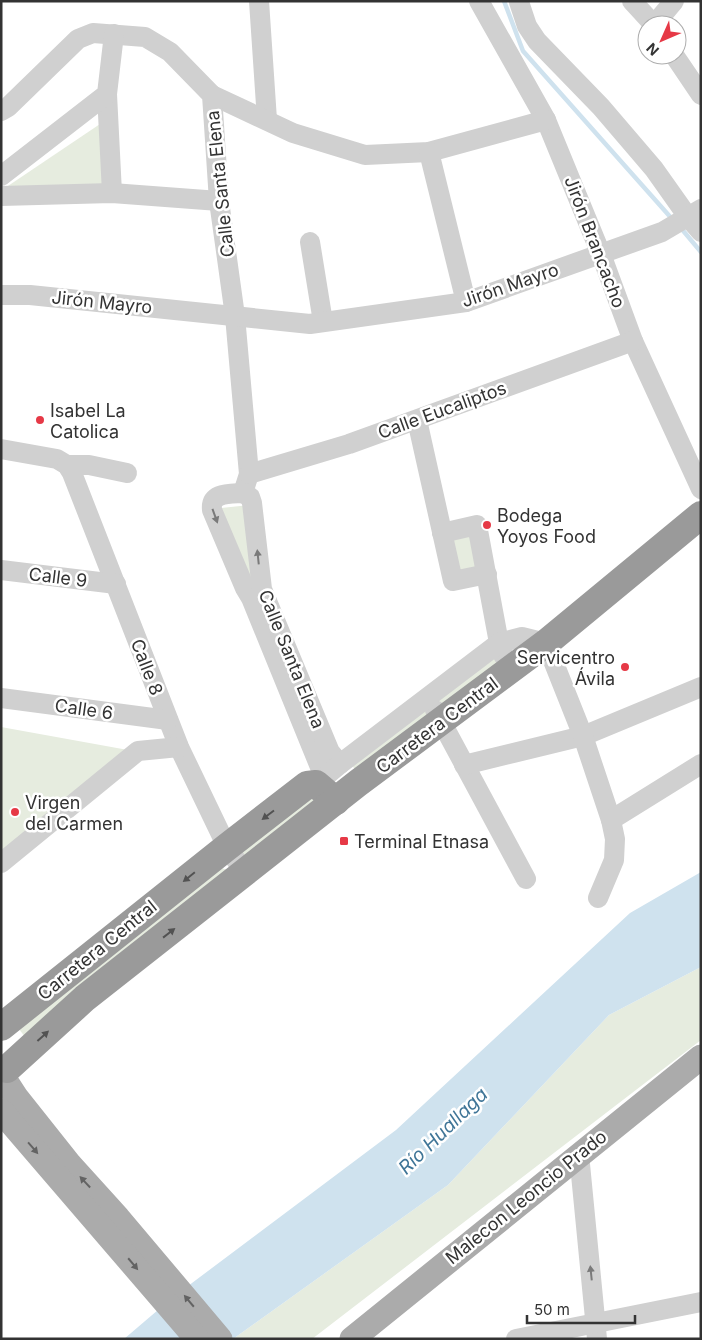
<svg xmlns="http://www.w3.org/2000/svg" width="702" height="1340" viewBox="0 0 702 1340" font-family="Inter,sans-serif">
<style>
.green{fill:#e6ecdf}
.water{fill:#cfe2ee}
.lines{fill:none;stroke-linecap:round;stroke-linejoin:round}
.stream{stroke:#cfe2ee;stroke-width:4.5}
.minor{stroke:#d0d0d0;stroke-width:20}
.major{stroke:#ababab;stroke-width:25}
.highway{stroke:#9a9a9a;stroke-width:28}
.oneway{fill:#7a7a7a}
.oneway2{fill:#525252}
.oneway3{fill:#636363}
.poi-dot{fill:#e63946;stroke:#fff;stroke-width:2}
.labels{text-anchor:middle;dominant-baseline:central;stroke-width:5;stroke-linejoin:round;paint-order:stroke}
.street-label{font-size:18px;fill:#333;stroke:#fff}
.poi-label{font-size:18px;fill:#333;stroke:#fff;text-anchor:start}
.water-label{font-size:19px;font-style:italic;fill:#3f7597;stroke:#fff}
</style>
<rect width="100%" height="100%" fill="#fff"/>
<g class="green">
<path d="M 106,120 L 104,188 L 2,190 Z"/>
<path d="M 250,505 L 254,585 L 221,508 Z"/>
<path d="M 475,533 L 483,569 L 458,573 L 450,538 Z"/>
<path d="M 496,651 L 500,663 L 438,710 L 434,698 Z"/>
<path d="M 423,707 L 430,718 L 358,773 L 350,763 Z"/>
<path d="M 1,727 L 128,750 L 1,854 Z"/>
<path d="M 306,795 L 319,797 L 245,859 L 240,847 Z"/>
<path d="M 218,867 L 228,870 L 25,1037 L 19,1029 Z"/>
<path d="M 701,967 L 701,1040 L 312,1339 L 233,1339 L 448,1185 L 609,1015 Z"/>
</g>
<path class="water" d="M 701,872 L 701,967 L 609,1015 L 448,1185 L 233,1339 L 124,1339 L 172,1298 L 396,1130 L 630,913 Z"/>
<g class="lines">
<g class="stream">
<path d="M 504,1 L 523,51 L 673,220"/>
<path d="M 680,227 L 701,252"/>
</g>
<g class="minor">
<path d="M 259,1 L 267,120"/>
<path d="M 479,1 L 546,120 L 601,254 L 633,341 L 701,489"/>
<path d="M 632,1 L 654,25"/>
<path d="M 519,2 L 527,26 L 537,41 L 601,107 L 654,169 L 688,217 L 701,232"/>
<path d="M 654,25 L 674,1"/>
<path d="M 674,55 L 701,95"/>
<path d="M 107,94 L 112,193"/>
<path d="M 212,95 L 293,133 L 365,155 L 429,152 L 546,120"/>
<path d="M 1,111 L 8,107 L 78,39 L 93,33 L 145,37 L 170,52 L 212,95 L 219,201 L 235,316 L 249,474 L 243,493"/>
<path d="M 429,152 L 466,302"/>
<path d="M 1,176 L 107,94 L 114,34"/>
<path d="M 1,196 L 112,193 L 219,201"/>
<path d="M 310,242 L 323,322"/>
<path d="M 1,295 L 30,295 L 310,324 L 466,302 L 662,232 L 701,209"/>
<path d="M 417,420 L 453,581 L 487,574"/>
<path d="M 1,449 L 57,459 L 67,465 L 72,473 L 179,747 L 227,847 L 245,873"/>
<path d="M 67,465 L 89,465 L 127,473"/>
<path d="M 249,474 L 349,444 L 633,341"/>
<path d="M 243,493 C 230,494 210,492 212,510 L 245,588 L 251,598 L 324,777"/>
<path d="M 243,493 L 250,497 L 252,503 L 262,589 L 330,752 L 340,764"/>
<path d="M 442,533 L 477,525 L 499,643 L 503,655"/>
<path d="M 1,570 L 116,584"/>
<path d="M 1,698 L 168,720"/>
<path d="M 435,710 L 526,879"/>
<path d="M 464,765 L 583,736 L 701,687"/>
<path d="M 316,784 L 340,764 L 499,643 L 522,637 L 546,643 L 583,736 L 611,820 L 615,839 L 614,860 L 598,898"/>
<path d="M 611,820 L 701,764"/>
<path d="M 1,863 L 138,751 L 179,747"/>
<path d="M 579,1154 L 597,1339"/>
<path d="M 516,1339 L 701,1302"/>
</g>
<g class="major">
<path d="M 5,1080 L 16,1097 L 70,1165 L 118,1218 L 220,1339"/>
<path d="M 1,1111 L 197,1339"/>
<path d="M 352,1339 L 701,1057"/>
</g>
<g class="highway">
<path d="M 1,1027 L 227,847 L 307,785 L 316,784 L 336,801"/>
<path d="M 7,1069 L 85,998 L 358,783 L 546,643 L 701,515"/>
</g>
</g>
<defs><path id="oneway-solid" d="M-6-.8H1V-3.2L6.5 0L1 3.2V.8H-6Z" transform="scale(1.25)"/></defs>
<g class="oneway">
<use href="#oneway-solid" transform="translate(215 516) rotate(70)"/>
<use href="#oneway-solid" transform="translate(258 557) rotate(-96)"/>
<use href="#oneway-solid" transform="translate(591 1273) rotate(-96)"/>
</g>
<g class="oneway2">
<use href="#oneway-solid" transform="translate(268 815) rotate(143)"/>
<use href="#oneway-solid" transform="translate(189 877) rotate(141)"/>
<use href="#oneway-solid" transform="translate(169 933) rotate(-38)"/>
<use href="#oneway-solid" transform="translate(43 1036) rotate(-42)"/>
</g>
<g class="oneway3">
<use href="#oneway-solid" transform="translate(33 1148) rotate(49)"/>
<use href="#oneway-solid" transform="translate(85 1182) rotate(-133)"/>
<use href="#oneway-solid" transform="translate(133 1264) rotate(50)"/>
<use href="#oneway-solid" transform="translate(189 1301) rotate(-130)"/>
</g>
<g class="poi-dot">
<circle cx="40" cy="420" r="5"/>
<circle cx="487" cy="525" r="5"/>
<circle cx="625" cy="667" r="5"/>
<circle cx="15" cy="812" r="5"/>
<rect x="339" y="836" width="10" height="10" rx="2.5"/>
</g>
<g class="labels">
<g class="street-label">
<text transform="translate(220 184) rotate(-96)">Calle Santa Elena</text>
<text transform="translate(595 242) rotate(69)">Jirón Brancacho</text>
<text transform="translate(510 285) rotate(-19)">Jirón Mayro</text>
<text transform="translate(102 302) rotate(6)">Jirón Mayro</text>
<text transform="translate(442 410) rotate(-20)">Calle Eucaliptos</text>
<text transform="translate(58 577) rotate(7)">Calle 9</text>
<text transform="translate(292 659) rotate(68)">Calle Santa Elena</text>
<text transform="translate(147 667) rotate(69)">Calle 8</text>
<text transform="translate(84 709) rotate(8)">Calle 6</text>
<text transform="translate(437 725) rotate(-37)">Carretera Central</text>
<text transform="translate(97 950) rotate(-39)">Carretera Central</text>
<text transform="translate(526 1197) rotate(-39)">Malecon Leoncio Prado</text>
</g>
<g class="poi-label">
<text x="50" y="410">Isabel La<tspan x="50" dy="21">Catolica</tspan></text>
<text x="497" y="515">Bodega<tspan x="497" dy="21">Yoyos Food</tspan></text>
<text x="615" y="657" text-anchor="end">Servicentro<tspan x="615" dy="21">Ávila</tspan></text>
<text x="25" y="802">Virgen<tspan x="25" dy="21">del Carmen</tspan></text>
<text x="354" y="841">Terminal Etnasa</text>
</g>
<g class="water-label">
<text transform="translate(443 1131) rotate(-44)">Río Huallaga</text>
</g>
</g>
<rect width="702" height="1340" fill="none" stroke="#333333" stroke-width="5"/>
<g transform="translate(662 40) rotate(225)"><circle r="24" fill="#ffffff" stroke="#adadad"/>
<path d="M0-4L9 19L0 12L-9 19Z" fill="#e63946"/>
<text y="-8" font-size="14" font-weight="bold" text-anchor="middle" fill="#333333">N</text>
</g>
<path d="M527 1315v8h108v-8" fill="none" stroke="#333333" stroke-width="2.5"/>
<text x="534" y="1315" font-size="15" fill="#333333" stroke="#ffffff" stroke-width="4" paint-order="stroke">50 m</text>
</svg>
